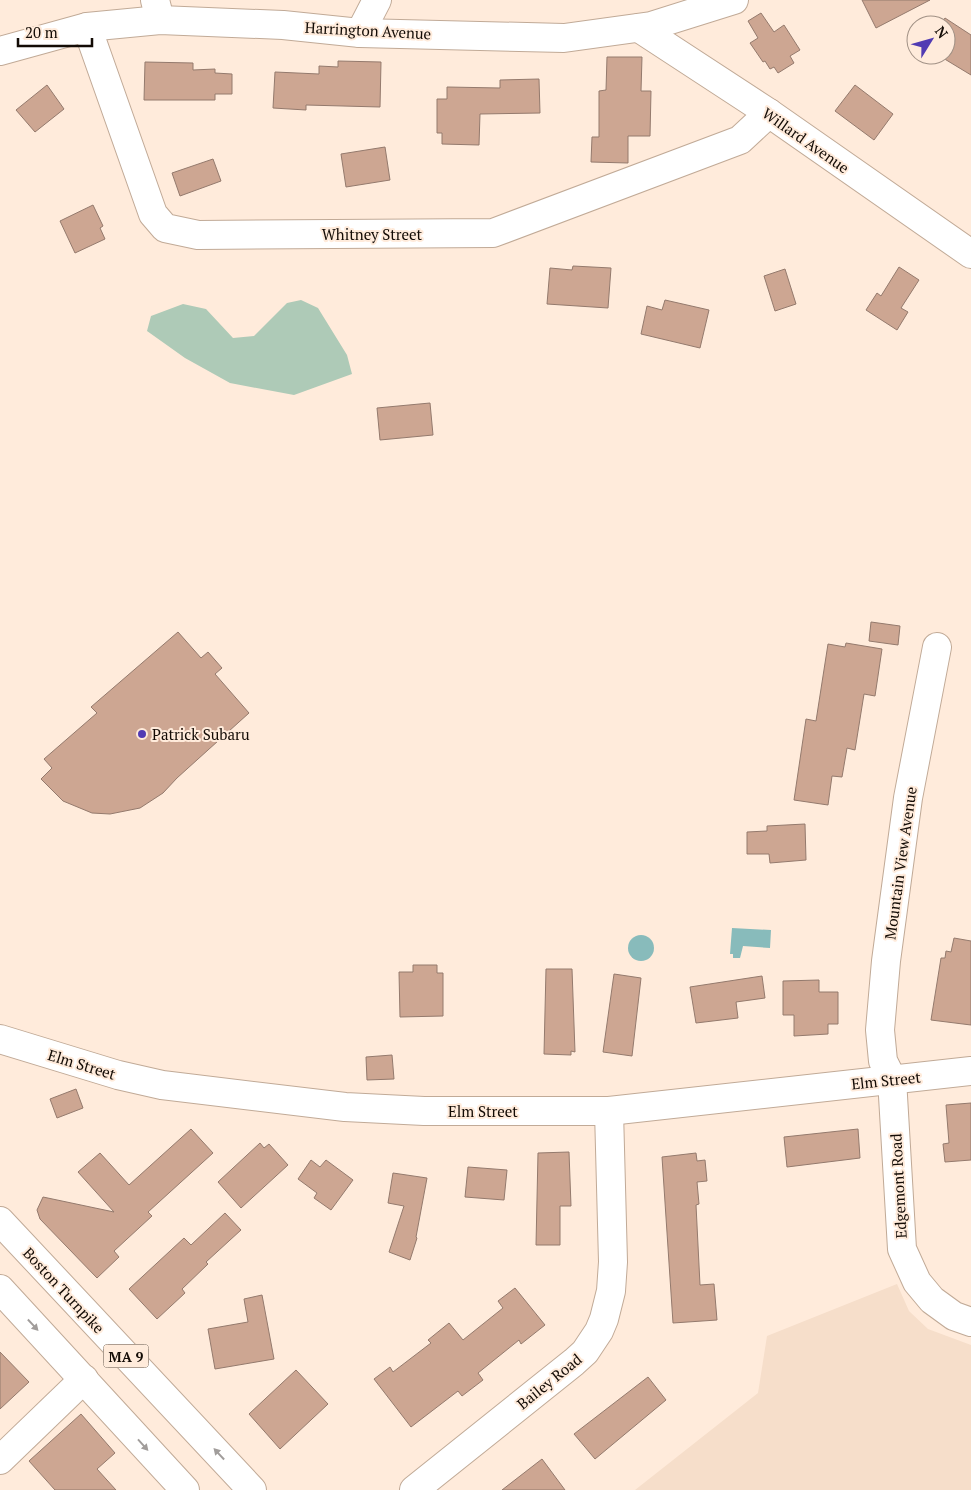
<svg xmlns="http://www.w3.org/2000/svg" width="971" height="1490" viewBox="0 0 971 1490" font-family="'PT Serif',serif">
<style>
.built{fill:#f6deca}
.green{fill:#aecab7}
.water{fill:#8bb}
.building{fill:#cda692;stroke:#947a6d}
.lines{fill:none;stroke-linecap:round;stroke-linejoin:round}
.minor-casing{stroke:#c1aa97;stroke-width:30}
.major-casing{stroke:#c1aa97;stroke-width:30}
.highway-casing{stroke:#c1aa97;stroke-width:30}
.minor{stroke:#fff;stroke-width:28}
.major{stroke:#fff;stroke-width:28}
.highway{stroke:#fff;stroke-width:28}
.oneway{fill:#a19d9b}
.poi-dot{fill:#513bb3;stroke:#ffebdb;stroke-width:2}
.labels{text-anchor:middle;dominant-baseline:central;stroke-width:4;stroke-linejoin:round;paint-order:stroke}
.shield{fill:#ffebdb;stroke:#5a4e45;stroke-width:1}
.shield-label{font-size:14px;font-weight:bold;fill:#130b05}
.street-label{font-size:15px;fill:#130b05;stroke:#ffebdb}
.poi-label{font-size:15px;fill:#130b05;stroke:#ffebdb;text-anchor:start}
</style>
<rect width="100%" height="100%" fill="#ffebdb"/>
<path class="built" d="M 897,1284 L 909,1311 L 928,1329 L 971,1345 L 971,1490 L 635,1490 L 758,1393 L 767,1336 Z"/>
<path class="green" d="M 301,300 L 318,308 L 347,355 L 352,374 L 294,395 L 230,383 L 185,358 L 147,331 L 151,316 L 183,304 L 206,309 L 233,338 L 254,336 L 287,303 Z"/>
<g class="water">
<path d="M 732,928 L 771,930 L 770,948 L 743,946 L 740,958 L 733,958 L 733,954 L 730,954 Z"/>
<circle cx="641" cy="948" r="13"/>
</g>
<g class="building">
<path d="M 862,0 L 930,0 L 876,28 Z"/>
<path d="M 761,13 L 774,32 L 784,25 L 800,50 L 790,56 L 794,63 L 778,73 L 774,67 L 770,69 L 765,61 L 763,62 L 750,43 L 758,38 L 748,21 Z"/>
<path d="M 945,18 L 971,35 L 971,75 L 938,55 L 946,55 L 946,25 L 940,25 Z"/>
<path d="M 607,57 L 642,57 L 641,91 L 651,91 L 650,136 L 628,136 L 628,163 L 591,162 L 592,137 L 599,137 L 599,91 L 606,90 Z"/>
<path d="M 338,61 L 381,62 L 380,107 L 306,105 L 306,110 L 273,108 L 275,72 L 319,74 L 319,66 L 338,67 Z"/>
<path d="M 145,62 L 193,63 L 193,70 L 215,69 L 215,73 L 232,74 L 232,94 L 215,94 L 215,100 L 144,100 Z"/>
<path d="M 539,79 L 540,113 L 480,114 L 479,145 L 442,144 L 442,133 L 437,133 L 437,99 L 447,99 L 447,87 L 500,88 L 500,80 Z"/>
<path d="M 47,85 L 64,109 L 35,132 L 16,110 Z"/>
<path d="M 855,85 L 893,114 L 874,140 L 835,111 Z"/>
<path d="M 385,147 L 390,180 L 346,187 L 341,154 Z"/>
<path d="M 213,159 L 221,181 L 180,196 L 172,173 Z"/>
<path d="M 93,205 L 103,226 L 100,228 L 105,239 L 75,253 L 60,221 Z"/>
<path d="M 573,266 L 611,268 L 608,308 L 547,304 L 550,268 L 572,270 Z"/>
<path d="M 899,267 L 919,280 L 901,308 L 908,312 L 897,330 L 866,310 L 877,293 L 881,296 Z"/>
<path d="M 785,269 L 796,304 L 775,311 L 764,276 Z"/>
<path d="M 665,300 L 709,310 L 700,348 L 641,334 L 647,306 L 662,310 Z"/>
<path d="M 430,403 L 433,435 L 380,440 L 377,408 Z"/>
<path d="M 871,622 L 900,626 L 898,645 L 869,641 Z"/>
<path d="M 178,632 L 201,658 L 208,652 L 222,668 L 215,674 L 249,713 L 177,778 L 163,793 L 140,808 L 110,814 L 92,813 L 63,801 L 41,779 L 52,768 L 44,759 L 97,713 L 91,707 Z"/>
<path d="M 846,643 L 882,649 L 875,696 L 864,694 L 855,750 L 847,748 L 842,777 L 832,776 L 828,805 L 794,800 L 806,719 L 816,721 L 828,644 L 845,647 Z"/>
<path d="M 805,824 L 806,860 L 770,863 L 769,854 L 747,854 L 747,832 L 767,831 L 767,826 Z"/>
<path d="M 954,938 L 971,941 L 971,1025 L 931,1020 L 941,958 L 945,958 L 946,951 L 951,952 Z"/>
<path d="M 413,965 L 437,965 L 437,973 L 443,973 L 443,1016 L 400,1017 L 399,972 L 413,972 Z"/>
<path d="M 546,969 L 572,969 L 575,1052 L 571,1051 L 571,1055 L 544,1054 Z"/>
<path d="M 614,974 L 641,978 L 632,1056 L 603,1052 Z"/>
<path d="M 762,976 L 765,998 L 736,1002 L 738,1018 L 696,1023 L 690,987 Z"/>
<path d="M 819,980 L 819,992 L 838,992 L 838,1024 L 828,1024 L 828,1034 L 794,1036 L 794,1015 L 783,1015 L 783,981 Z"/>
<path d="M 392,1055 L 394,1079 L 367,1080 L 366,1057 Z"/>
<path d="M 76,1089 L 83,1108 L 57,1118 L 50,1099 Z"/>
<path d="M 971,1103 L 971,1160 L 945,1162 L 943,1144 L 949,1143 L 946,1105 Z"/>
<path d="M 191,1129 L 213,1153 L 148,1212 L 152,1216 L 114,1251 L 119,1257 L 97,1278 L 40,1219 L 37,1210 L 43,1197 L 114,1212 L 78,1172 L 100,1153 L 129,1185 Z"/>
<path d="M 858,1129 L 860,1158 L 787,1167 L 784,1137 Z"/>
<path d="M 260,1143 L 264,1148 L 269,1144 L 288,1165 L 241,1208 L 218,1182 Z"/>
<path d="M 569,1152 L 571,1206 L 560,1206 L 560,1245 L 536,1245 L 538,1153 Z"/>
<path d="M 696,1153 L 697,1161 L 705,1160 L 707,1181 L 697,1182 L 699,1204 L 696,1205 L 700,1285 L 714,1284 L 717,1320 L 673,1323 L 662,1157 Z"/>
<path d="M 311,1160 L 320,1167 L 326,1160 L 353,1180 L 331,1210 L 314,1198 L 317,1193 L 298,1179 Z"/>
<path d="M 468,1167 L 507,1170 L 504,1200 L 465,1197 Z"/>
<path d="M 393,1173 L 427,1178 L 416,1237 L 417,1238 L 410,1260 L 389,1252 L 404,1206 L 388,1203 Z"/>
<path d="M 225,1213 L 241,1230 L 206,1262 L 208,1264 L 182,1289 L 185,1293 L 157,1319 L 129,1289 L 184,1238 L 191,1245 Z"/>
<path d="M 515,1288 L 545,1325 L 521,1344 L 519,1340 L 478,1373 L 483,1380 L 462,1396 L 458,1391 L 411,1427 L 374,1379 L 390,1367 L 393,1372 L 431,1343 L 428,1340 L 449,1323 L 463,1340 L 503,1308 L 498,1301 Z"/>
<path d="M 262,1295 L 274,1359 L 215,1369 L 208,1329 L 248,1322 L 244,1299 Z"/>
<path d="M 0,1352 L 29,1382 L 0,1409 Z"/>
<path d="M 296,1370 L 328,1404 L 280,1449 L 249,1414 Z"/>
<path d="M 648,1377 L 666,1400 L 595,1459 L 574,1434 Z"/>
<path d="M 81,1414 L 115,1453 L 97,1469 L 116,1490 L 55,1490 L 29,1461 Z"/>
<path d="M 542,1459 L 565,1490 L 502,1490 Z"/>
</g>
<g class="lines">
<g class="minor-casing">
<g id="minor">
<path d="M 155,0 L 160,20"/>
<path d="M 87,27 L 153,214 L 165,228 L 198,235 L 493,233 L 740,140 L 769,113"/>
<path d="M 639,28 L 769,113 L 971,254"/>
<path d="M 360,33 L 377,0"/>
<path d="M 937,647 L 908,798 L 886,961 L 880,1030 L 883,1061 L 892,1079 L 902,1249 L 917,1282 L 932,1300 L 954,1316 L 971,1322"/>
<path d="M 0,1039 L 118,1075 L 162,1085 L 345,1107 L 424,1111 L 609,1111 L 971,1071"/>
<path d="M 0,1460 L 84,1379"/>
<path d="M 414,1490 L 574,1362 L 585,1352 L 599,1331 L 604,1319 L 611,1291 L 613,1262 L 609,1111"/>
</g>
</g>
<g class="major-casing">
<path id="major" d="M 0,51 L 87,27 L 160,20 L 283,25 L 360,33 L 564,38 L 651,26 L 734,0"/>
</g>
<g class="highway-casing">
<g id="highway">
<path d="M 0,1221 L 252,1490"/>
<path d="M 0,1289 L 185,1490"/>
</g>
</g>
<use href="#minor" class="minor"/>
<use href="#major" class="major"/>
<use href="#highway" class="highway"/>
</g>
<defs><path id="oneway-solid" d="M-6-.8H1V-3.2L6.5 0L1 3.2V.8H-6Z" transform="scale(1.25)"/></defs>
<g class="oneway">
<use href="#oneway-solid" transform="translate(33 1325) rotate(47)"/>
<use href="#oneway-solid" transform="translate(143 1445) rotate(48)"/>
<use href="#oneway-solid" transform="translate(219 1454) rotate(-133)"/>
</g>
<circle class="poi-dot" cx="142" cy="734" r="5"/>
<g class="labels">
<rect class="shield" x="103.5" y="1344.5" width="45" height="23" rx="4"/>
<g class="shield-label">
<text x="126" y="1356">MA 9</text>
</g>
<g class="street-label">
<text transform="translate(368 30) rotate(3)">Harrington Avenue</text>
<text transform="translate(806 140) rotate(35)">Willard Avenue</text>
<text x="372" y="234">Whitney Street</text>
<text transform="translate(900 863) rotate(-82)">Mountain View Avenue</text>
<text transform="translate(82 1064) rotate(17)">Elm Street</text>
<text transform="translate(886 1080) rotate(-6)">Elm Street</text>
<text x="483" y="1111">Elm Street</text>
<text transform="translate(898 1186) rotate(-93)">Edgemont Road</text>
<text transform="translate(64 1290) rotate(47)">Boston Turnpike</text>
<text transform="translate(549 1381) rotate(-39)">Bailey Road</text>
</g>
<g class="poi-label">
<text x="152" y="734">Patrick Subaru</text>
</g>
</g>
<g transform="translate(931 40) rotate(53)"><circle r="24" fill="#ffebdb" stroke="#a19185"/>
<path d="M0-4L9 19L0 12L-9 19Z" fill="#513bb3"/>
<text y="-8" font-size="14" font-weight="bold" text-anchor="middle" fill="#130b05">N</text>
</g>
<path d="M18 38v8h74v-8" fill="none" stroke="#130b05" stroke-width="2.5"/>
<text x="25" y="38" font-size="15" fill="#130b05" stroke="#ffebdb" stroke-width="4" paint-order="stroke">20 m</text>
</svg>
